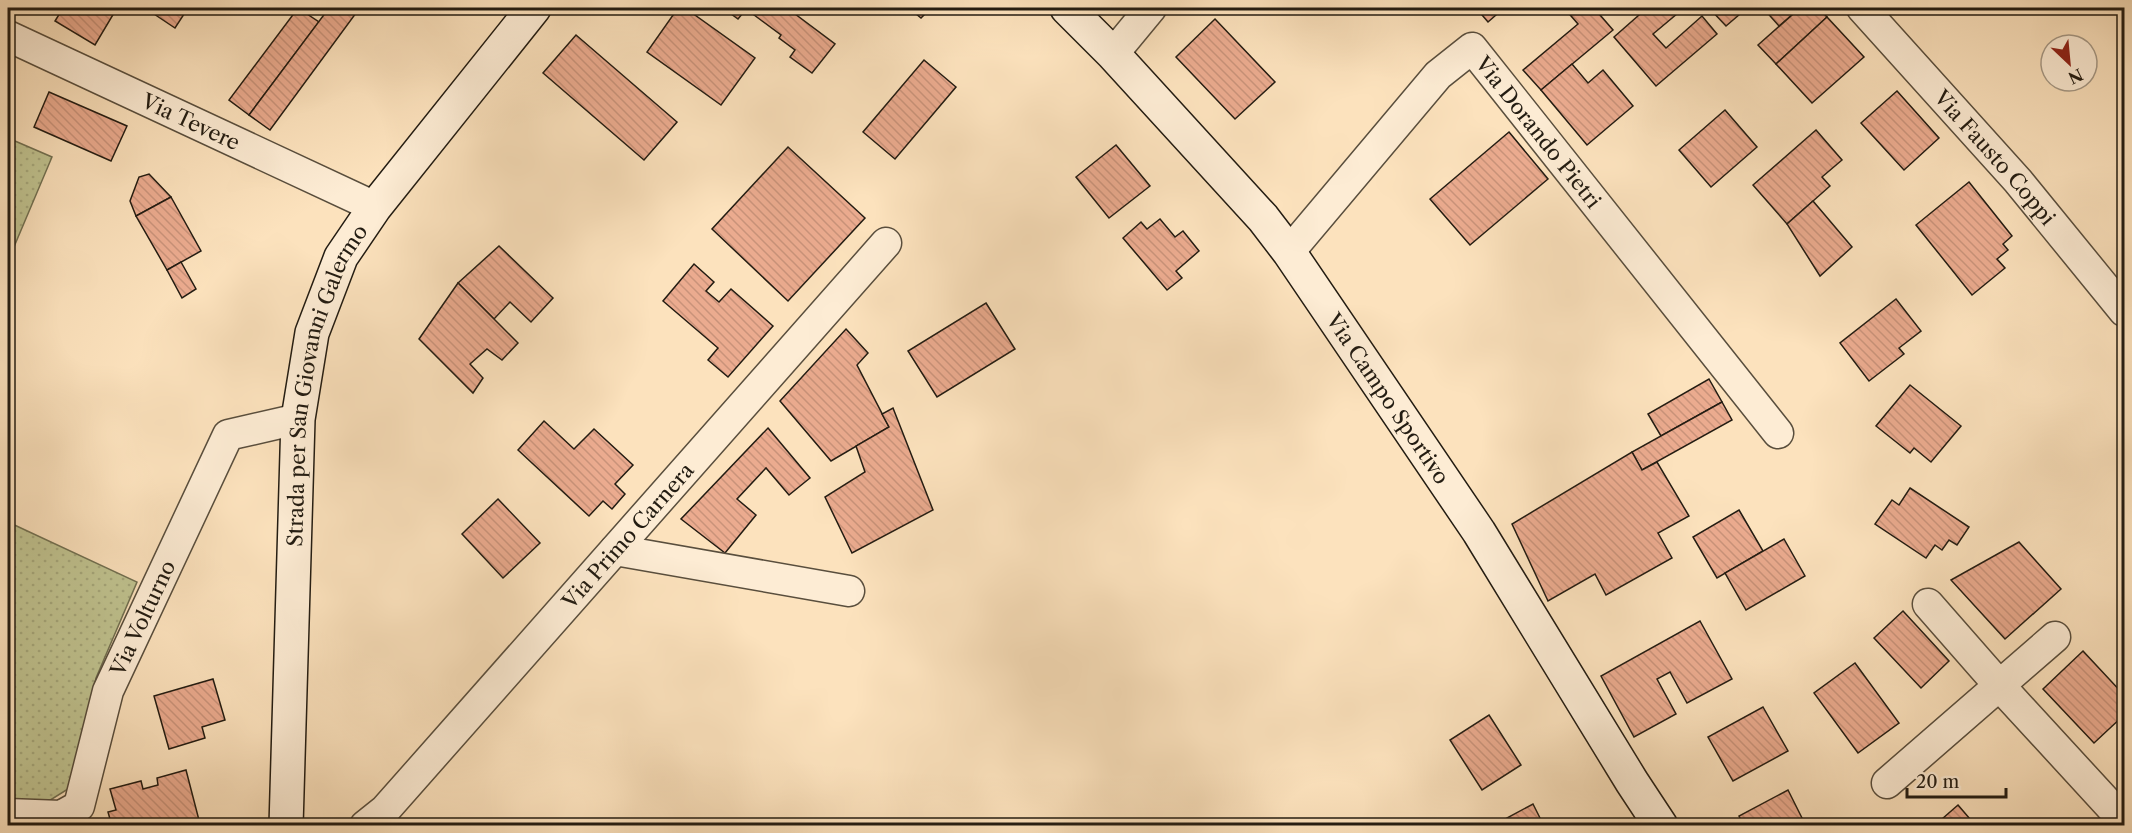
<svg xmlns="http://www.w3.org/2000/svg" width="2132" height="833" viewBox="0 0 2132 833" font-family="'Libre Caslon Text',serif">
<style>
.grass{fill:url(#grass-dots);stroke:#727051;stroke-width:1.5}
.building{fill:url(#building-back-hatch);stroke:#231c12;stroke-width:1.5}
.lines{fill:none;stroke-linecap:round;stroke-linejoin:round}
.street-casing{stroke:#594e3d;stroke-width:33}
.secondary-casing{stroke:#231c12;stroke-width:36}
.street{stroke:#fdecd4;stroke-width:30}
.secondary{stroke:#fdecd4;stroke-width:33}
.labels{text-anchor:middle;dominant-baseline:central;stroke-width:6;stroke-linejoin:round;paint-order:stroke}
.street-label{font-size:21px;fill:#231c12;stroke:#fdecd4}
</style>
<defs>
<pattern id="grass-dots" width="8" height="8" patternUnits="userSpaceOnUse" patternTransform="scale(1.5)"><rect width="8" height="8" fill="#c0c390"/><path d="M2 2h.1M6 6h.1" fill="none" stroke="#a5a77b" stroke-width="1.8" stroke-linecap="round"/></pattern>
<pattern id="building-back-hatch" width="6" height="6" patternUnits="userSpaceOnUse" patternTransform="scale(1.5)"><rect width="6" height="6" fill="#ebab8f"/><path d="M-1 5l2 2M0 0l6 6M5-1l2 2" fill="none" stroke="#c9937a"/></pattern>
</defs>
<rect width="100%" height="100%" fill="#fce2bd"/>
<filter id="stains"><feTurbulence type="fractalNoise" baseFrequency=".00333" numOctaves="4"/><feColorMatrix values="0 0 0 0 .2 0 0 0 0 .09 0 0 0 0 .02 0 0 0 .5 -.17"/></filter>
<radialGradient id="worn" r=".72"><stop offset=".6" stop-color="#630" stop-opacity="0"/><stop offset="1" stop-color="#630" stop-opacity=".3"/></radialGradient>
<g class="grass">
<path d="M 8,138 L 52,157 L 8,261 Z"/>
<path d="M 8,522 L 137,582 L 96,678 L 85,732 L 68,789 L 44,804 L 8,802 Z"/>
</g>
<g class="building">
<path d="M 63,8 L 117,8 L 95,45 L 55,21 Z"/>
<path d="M 150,8 L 188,8 L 175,28 L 148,10 Z"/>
<path d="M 298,8 L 319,22 L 249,115 L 229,100 Z"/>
<path d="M 329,8 L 359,9 L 270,130 L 249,115 Z"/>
<path d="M 678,8 L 685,8 L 755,58 L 721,105 L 647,52 Z"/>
<path d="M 723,8 L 747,8 L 738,19 Z"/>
<path d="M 747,8 L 787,8 L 835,44 L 812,73 L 790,57 L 795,50 L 779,38 L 781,35 L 746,9 Z"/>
<path d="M 909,8 L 931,8 L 921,18 Z"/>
<path d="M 1476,8 L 1504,8 L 1488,22 Z"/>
<path d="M 1568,8 L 1594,8 L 1613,30 L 1541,90 L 1523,70 L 1578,24 L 1565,9 Z"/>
<path d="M 1647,8 L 1684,8 L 1653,34 L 1666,48 L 1702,16 L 1717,34 L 1656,86 L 1614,37 Z"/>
<path d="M 1709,8 L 1747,8 L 1726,26 Z"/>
<path d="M 1763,8 L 1800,8 L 1779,26 Z"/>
<path d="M 1800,8 L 1819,8 L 1827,17 L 1776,64 L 1758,45 Z"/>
<path d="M 1827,17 L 1864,57 L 1812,103 L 1776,64 Z"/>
<path d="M 1215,19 L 1275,82 L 1235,119 L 1176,57 Z"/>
<path d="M 576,35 L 677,122 L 644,160 L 543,73 Z"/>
<path d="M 924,60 L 956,87 L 895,159 L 863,132 Z"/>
<path d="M 1572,64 L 1588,83 L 1603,70 L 1633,106 L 1587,145 L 1541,90 Z"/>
<path d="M 1897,91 L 1939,138 L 1904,170 L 1861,123 Z"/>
<path d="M 49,92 L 127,126 L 111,161 L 34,127 Z"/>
<path d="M 1725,110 L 1757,147 L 1711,187 L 1679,150 Z"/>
<path d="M 1816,130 L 1842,160 L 1822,177 L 1830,186 L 1787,224 L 1753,185 Z"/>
<path d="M 1509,132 L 1548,179 L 1470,245 L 1430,199 Z"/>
<path d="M 1116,145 L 1150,186 L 1109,218 L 1076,177 Z"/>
<path d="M 788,147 L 865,218 L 788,301 L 712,229 Z"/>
<path d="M 149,174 L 171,197 L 136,216 L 130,201 L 139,177 Z"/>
<path d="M 1969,182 L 2012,236 L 2003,244 L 2008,250 L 1997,259 L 2005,268 L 1972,295 L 1916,225 Z"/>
<path d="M 171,197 L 201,251 L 167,270 L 136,216 Z"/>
<path d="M 1813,201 L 1852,247 L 1820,276 L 1787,224 Z"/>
<path d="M 1160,219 L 1175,237 L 1183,231 L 1199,251 L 1176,271 L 1182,278 L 1167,290 L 1123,238 L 1141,222 L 1147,229 Z"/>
<path d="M 499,246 L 553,298 L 531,322 L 510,302 L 494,319 L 458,283 Z"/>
<path d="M 181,262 L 196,289 L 182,298 L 167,270 Z"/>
<path d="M 694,264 L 714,282 L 706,291 L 719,302 L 731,289 L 773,326 L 728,377 L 708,360 L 718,348 L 663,301 Z"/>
<path d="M 458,283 L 518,343 L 502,360 L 487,349 L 470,364 L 483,378 L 473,393 L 419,339 Z"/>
<path d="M 1896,299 L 1921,331 L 1899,348 L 1904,354 L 1869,381 L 1840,343 Z"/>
<path d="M 986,303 L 1015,349 L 937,397 L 908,351 Z"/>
<path d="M 846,329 L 868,353 L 857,365 L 889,427 L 831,461 L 780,401 Z"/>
<path d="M 1709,379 L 1722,402 L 1661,436 L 1648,414 Z"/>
<path d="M 1910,385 L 1961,426 L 1931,462 L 1914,448 L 1910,453 L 1876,426 Z"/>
<path d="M 1722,402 L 1732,420 L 1642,470 L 1632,452 Z"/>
<path d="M 893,408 L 933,510 L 852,553 L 825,497 L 865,472 L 856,446 L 889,427 L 882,414 Z"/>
<path d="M 544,421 L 574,449 L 594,429 L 633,465 L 615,484 L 625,494 L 612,509 L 603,501 L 589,516 L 518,450 Z"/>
<path d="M 768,428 L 810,478 L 789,495 L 766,468 L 737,499 L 756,515 L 725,553 L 681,519 Z"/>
<path d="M 1632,452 L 1642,470 L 1657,462 L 1689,516 L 1658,533 L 1672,558 L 1606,595 L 1595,574 L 1548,601 L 1512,524 Z"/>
<path d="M 1910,488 L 1969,527 L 1957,545 L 1949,540 L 1942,550 L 1935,545 L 1926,558 L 1875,524 L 1892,500 L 1899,505 Z"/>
<path d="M 498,499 L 540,543 L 503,578 L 462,534 Z"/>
<path d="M 1739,510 L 1763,551 L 1717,578 L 1693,537 Z"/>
<path d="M 1784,539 L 1805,576 L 1746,610 L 1725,573 Z"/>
<path d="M 2019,542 L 2061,589 L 2005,639 L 1951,580 Z"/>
<path d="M 1903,611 L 1949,661 L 1921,688 L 1874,638 Z"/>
<path d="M 1700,621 L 1732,679 L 1687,703 L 1670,672 L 1657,679 L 1676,714 L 1634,737 L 1601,676 Z"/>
<path d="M 2083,651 L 2124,695 L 2124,715 L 2094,743 L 2043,689 Z"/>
<path d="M 1855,663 L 1899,723 L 1858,753 L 1814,693 Z"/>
<path d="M 213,679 L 225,720 L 202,727 L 205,738 L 169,749 L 154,696 Z"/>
<path d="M 1763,707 L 1788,751 L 1733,781 L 1708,737 Z"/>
<path d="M 1489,715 L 1521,765 L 1482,790 L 1450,740 Z"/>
<path d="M 186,770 L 200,824 L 193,826 L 112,826 L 108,812 L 116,810 L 110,789 L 141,781 L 143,789 L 158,785 L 157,778 Z"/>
<path d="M 1788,790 L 1806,826 L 1744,826 L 1739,816 Z"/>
<path d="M 1533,804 L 1544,826 L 1495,826 L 1494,825 Z"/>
<path d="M 1958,805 L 1976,826 L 1934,826 Z"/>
</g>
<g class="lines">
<g class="street-casing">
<g id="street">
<path id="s1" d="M 1862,8 L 2018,181 L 2124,311"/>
<path id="s2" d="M 8,36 L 375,207"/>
<path d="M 1113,54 L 1151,8"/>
<path id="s3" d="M 1289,252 L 1438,75 L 1472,48 L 1778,433"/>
<path d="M 615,550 L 849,591"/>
<path d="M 1928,604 L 1999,685 L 2124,821"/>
<path d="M 1887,783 L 2055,637"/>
<path id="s4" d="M 8,814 L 61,816 L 79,806 L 108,691 L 228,435 L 298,419"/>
<path id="s5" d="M 365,826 L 385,810 L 886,243"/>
</g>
</g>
<g class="secondary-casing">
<g id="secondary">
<path id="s6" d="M 1067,8 L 1113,54 L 1263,218 L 1289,252 L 1479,532 L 1632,782 L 1661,826"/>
<path id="s7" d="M 286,826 L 298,419 L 312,333 L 341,257 L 375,207 L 534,8"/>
</g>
</g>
<use href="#street" class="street"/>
<use href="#secondary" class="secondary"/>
</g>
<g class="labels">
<g class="street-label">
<text stroke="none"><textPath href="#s2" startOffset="202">Via Tevere</textPath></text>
<text stroke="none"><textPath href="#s3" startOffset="382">Via Dorando Pietri</textPath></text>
<text stroke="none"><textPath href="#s1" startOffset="200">Via Fausto Coppi</textPath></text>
<text stroke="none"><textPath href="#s7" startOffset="446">Strada per San Giovanni Galermo</textPath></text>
<text stroke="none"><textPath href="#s6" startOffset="507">Via Campo Sportivo</textPath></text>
<text stroke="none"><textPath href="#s5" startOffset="392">Via Primo Carnera</textPath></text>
<text stroke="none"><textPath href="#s4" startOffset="273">Via Volturno</textPath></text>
</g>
</g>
<rect width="2132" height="833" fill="none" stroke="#fce2bd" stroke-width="30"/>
<rect x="9" y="9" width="2114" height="815" fill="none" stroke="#231c12" stroke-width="3"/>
<rect x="15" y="15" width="2102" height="803" fill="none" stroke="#231c12" stroke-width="1.5"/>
<g transform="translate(2069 63) rotate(154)"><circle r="28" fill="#fdecd4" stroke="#a69986" stroke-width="1.5"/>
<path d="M0-4.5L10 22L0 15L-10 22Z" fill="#8f2418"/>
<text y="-9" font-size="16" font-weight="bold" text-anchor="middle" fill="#231c12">N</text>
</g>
<path d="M1907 788v9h99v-9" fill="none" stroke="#231c12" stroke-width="3"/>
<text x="1916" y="788" font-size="18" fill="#231c12" stroke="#fdecd4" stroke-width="4.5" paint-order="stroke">20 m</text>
<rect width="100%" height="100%" filter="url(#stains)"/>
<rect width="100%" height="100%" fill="url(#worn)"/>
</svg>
